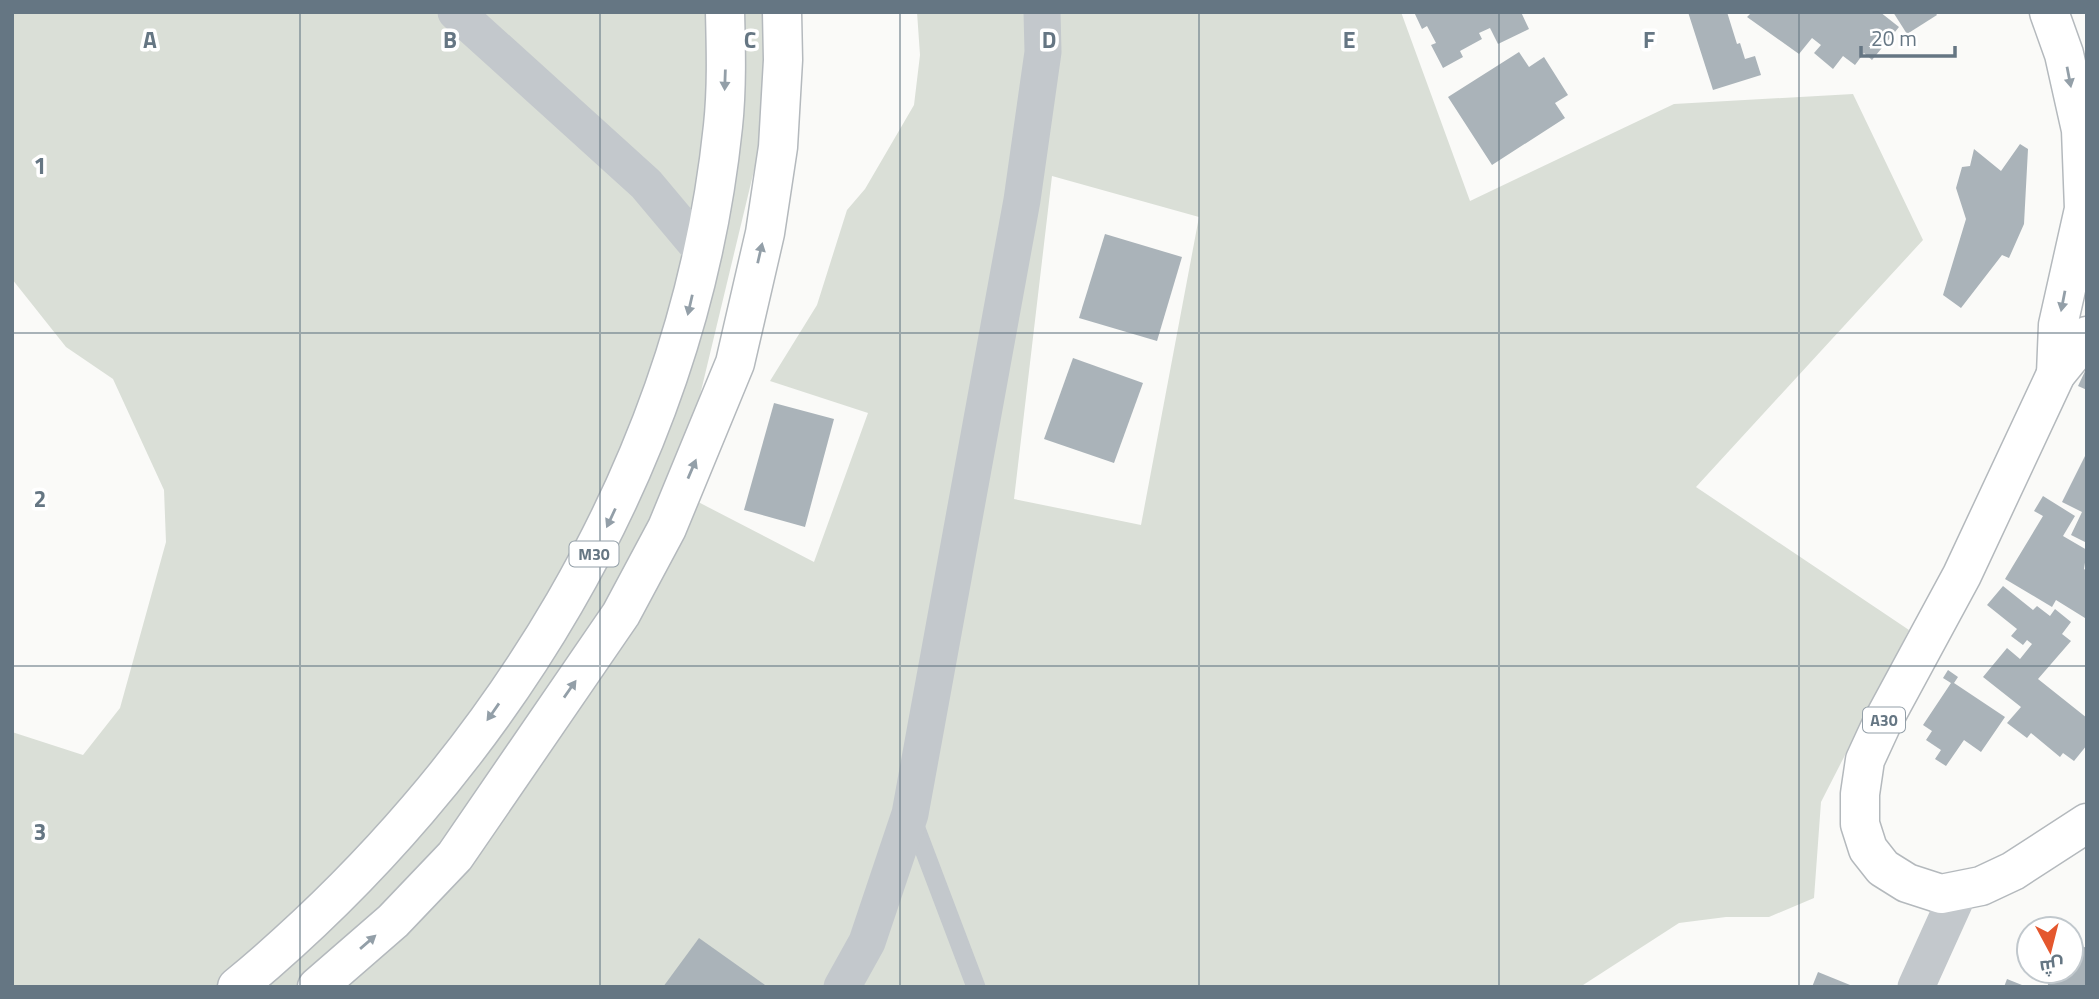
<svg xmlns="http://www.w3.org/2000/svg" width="2099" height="999" viewBox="0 0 2099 999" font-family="'Titillium Web',Cairo,sans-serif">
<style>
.green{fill:#dadfd7;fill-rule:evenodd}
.building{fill:#aab3b9}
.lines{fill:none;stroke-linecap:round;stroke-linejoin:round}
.motorway-casing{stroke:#b4b9bd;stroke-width:41}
.service{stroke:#c3c8cc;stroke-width:19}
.minor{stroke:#c3c8cc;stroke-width:37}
.motorway{stroke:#fff;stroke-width:38}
.oneway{fill:#939fa8}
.grid{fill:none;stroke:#657683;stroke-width:2;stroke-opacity:0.55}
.labels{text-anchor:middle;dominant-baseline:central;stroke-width:7;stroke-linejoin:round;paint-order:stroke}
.shield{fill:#fff;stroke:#939fa8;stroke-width:2}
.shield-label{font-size:16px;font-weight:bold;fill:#657683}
.grid-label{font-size:23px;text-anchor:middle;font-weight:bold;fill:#657683;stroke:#fff;stroke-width:7;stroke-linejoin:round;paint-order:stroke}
</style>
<rect width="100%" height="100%" fill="#fafaf8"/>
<path class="green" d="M 12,12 L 766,12 L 763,133 L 677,491 L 814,562 L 868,413 L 770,381 L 817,305 L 847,210 L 865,189 L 914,105 L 920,55 L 917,12 L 1401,12 L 1470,201 L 1674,104 L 1853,94 L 1923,240 L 1696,487 L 1909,630 L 1821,802 L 1814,898 L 1769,917 L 1726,917 L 1679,923 L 1580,987 L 12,987 L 12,732 L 83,755 L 120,708 L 166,542 L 164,490 L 113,379 L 66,347 L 12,279 ZM 1052,176 L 1199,217 L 1141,525 L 1014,499 Z"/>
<g class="building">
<path d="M 1414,12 L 1521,12 L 1529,29 L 1498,44 L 1490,28 L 1479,33 L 1482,39 L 1460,51 L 1463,57 L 1443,68 L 1431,45 L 1436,43 L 1427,26 L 1422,29 Z"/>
<path d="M 1688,12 L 1727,12 L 1737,44 L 1740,43 L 1745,59 L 1755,56 L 1761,75 L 1713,90 Z"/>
<path d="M 1752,12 L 1880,12 L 1899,27 L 1872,60 L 1864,53 L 1855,65 L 1843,56 L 1833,69 L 1814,53 L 1821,45 L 1812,38 L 1799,54 L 1747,17 Z"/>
<path d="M 1893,12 L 1935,12 L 1937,15 L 1907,34 Z"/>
<path d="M 1519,52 L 1529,67 L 1544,57 L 1568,95 L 1555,103 L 1565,118 L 1492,165 L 1448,97 Z"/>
<path d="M 2020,144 L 2028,149 L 2024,224 L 2009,258 L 2002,255 L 1961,308 L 1943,295 L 1966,219 L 1956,188 L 1962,167 L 1970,166 L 1974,149 L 2001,171 Z"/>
<path d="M 1105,234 L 1182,257 L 1157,341 L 1079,318 Z"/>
<path d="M 1073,358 L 1143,383 L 1114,463 L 1044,439 Z"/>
<path d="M 2087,367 L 2087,390 L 2078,386 Z"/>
<path d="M 774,403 L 834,419 L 805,527 L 744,510 Z"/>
<path d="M 2087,452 L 2087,543 L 2071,535 L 2082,512 L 2062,502 Z"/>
<path d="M 2043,496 L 2075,516 L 2063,536 L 2087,550 L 2084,569 L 2087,571 L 2085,618 L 2056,600 L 2052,607 L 2005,579 L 2043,516 L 2034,511 Z"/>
<path d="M 2003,586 L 2033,610 L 2037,606 L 2050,616 L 2055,609 L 2071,622 L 2062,634 L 2071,641 L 2038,679 L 2087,718 L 2087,745 L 2074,761 L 2063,753 L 2060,757 L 2031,733 L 2027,738 L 2007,723 L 2021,707 L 1983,677 L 2007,648 L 2020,659 L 2032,644 L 2027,640 L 2023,645 L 2011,636 L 2017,629 L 1987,605 Z"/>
<path d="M 1948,670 L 1958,677 L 1954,683 L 2005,717 L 1981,752 L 1964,740 L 1946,766 L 1935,759 L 1941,750 L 1926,740 L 1932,731 L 1923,725 L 1951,683 L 1943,678 Z"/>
<path d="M 699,938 L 765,985 L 763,987 L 663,987 Z"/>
<path d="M 2071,942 L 2087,948 L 2087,987 L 2047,987 L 2053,971 L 2071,971 Z"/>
<path d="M 1818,972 L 1855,987 L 1812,987 Z"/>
<path d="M 2007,979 L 2027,987 L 2004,987 Z"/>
</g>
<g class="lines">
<g class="motorway-casing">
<g id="motorway">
<path d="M 2049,12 L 2064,54 L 2081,130 L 2084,209 L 2058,325 L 2056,374"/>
<path d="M 2087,336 L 2056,374 L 1962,575 L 1883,721 L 1865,760 L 1860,794 L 1860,824 L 1868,849 L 1883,868 L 1907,883 L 1941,894 L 1981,886 L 2013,871 L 2087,823"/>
<path d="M 237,987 C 497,772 688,465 723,126 C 727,88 726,50 725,12"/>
<path d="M 317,987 L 393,921 L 455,856 L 621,614 L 667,528 L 735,363 L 765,233 L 778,147 L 783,60 L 782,12"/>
</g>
</g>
<path class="service" d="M 912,818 L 976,987"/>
<g class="minor">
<path d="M 456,12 L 646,184 L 703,252"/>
<path d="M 842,987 L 867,942 L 910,814 L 1022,200 L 1043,52 L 1042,12"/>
<path d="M 1916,987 L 1959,892"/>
</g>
<use href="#motorway" class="motorway"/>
</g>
<defs><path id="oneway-solid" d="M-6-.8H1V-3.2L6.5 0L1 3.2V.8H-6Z" transform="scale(1.75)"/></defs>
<g class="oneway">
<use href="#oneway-solid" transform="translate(2069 77) rotate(79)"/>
<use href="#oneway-solid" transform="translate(725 80) rotate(92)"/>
<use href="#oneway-solid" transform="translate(760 253) rotate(-77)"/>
<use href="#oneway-solid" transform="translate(2063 301) rotate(101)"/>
<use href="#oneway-solid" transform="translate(690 305) rotate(103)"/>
<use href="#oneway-solid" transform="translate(692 469) rotate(-67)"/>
<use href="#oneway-solid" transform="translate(611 518) rotate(115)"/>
<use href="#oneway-solid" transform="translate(570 689) rotate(-55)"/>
<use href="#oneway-solid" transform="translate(493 712) rotate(125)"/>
<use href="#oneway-solid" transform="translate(368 942) rotate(-41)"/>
</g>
<path class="grid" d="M 300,12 L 300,987M 600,12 L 600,987M 900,12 L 900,987M 1199,12 L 1199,987M 1499,12 L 1499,987M 1799,12 L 1799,987M 12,333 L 2087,333M 12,666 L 2087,666"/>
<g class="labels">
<g class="shield">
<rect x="569.5" y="541.5" width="49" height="25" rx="5"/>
<rect x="1863" y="707.5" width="42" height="25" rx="5"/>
</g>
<g class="shield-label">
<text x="594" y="554">M30</text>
<text x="1884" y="720">A30</text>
</g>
</g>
<g class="grid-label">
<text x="150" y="48">A</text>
<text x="450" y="48">B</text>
<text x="750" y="48">C</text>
<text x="1049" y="48">D</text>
<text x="1349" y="48">E</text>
<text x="1649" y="48">F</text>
<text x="40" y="174">1</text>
<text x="40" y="507">2</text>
<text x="40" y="840">3</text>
</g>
<rect width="2099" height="999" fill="none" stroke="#657683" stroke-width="28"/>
<g transform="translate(2050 950) rotate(173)"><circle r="33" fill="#ffffff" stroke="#c1c8cd" stroke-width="2"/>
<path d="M0-5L12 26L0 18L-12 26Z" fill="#e4572e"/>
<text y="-10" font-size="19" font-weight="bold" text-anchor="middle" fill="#657683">ش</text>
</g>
<path d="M1861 46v10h94v-10" fill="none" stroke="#657683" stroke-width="3.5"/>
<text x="1871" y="46" font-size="21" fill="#657683" stroke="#ffffff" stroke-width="5" paint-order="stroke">20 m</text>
</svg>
